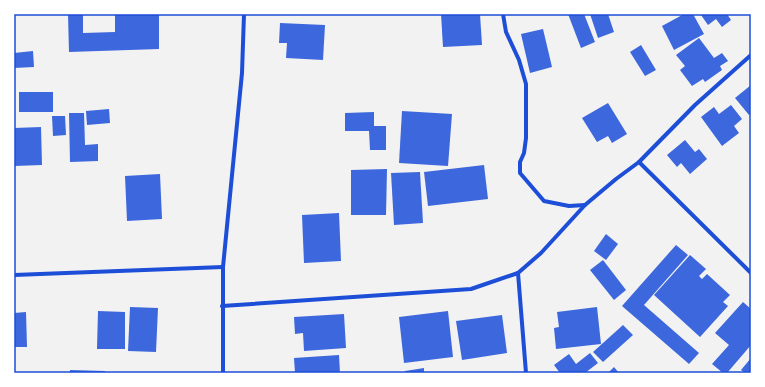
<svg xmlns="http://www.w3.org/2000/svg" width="765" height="387" viewBox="0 0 765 387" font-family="'Titillium Web',sans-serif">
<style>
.building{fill:#3d67dc}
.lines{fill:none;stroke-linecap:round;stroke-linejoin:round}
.minor{stroke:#1d4ed8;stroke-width:4}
.neatline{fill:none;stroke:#1d4ed8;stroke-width:1.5}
</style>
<rect width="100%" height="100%" fill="#f2f2f2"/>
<g class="building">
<path d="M 68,14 L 83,14 L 83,33 L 115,32 L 115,14 L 159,14 L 159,49 L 69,52 Z"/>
<path d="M 441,14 L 480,14 L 482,45 L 443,47 Z"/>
<path d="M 568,14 L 584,14 L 595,42 L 581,48 Z"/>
<path d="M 590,14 L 608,14 L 614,32 L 598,38 Z"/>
<path d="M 684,14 L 693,14 L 704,34 L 674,50 L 662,26 Z"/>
<path d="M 702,14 L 727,14 L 731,20 L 722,27 L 716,19 L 708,25 L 701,15 Z"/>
<path d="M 280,23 L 325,25 L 323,60 L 286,58 L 287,43 L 279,43 Z"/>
<path d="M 543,29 L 552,67 L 530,73 L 521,34 Z"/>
<path d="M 699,38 L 714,58 L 722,53 L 728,61 L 720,66 L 722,70 L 705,82 L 703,79 L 692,86 L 680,70 L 685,66 L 676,55 Z"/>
<path d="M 641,45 L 656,70 L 645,76 L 630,52 Z"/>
<path d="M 33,51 L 34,67 L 14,68 L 14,53 Z"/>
<path d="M 751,85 L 751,114 L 749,115 L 735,98 Z"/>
<rect x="19" y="92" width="34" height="20"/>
<path d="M 608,103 L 627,134 L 612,143 L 608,136 L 597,142 L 582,118 Z"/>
<path d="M 731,105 L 742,119 L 734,126 L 739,133 L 722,146 L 701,117 L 714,107 L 719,114 Z"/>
<path d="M 109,109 L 110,123 L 87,125 L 86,111 Z"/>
<path d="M 402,111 L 452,114 L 448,166 L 399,163 Z"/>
<path d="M 374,112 L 374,126 L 386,126 L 386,150 L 370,150 L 369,131 L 345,131 L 345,113 Z"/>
<path d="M 69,113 L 84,113 L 85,145 L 98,144 L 98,161 L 70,162 Z"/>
<path d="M 52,116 L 65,116 L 66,135 L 53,136 Z"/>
<path d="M 41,127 L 42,165 L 14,166 L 14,128 Z"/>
<path d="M 685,140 L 695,152 L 699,149 L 707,159 L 690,174 L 681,163 L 677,167 L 667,155 Z"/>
<path d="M 484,165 L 488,199 L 428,206 L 424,172 Z"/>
<path d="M 387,169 L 386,215 L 351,215 L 351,170 Z"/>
<path d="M 420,172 L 423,223 L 394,225 L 391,173 Z"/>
<path d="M 160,174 L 162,219 L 127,221 L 125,176 Z"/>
<path d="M 339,213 L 341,261 L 304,263 L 302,215 Z"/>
<path d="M 606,234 L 618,244 L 606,260 L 594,251 Z"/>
<path d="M 676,245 L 688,255 L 644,305 L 699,353 L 689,364 L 622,306 Z"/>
<path d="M 690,255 L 706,269 L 699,276 L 702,279 L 707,274 L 730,295 L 723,302 L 728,306 L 700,337 L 654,295 Z"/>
<path d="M 603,260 L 626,290 L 614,300 L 590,270 Z"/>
<path d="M 743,302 L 751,309 L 751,345 L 727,373 L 723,373 L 712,364 L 729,345 L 715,333 Z"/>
<path d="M 130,307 L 158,308 L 156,352 L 128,351 Z"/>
<path d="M 597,307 L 601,344 L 556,349 L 554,328 L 559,327 L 557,312 Z"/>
<path d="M 98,311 L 125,312 L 125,349 L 97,349 Z"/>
<path d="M 448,311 L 453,357 L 404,363 L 399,317 Z"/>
<path d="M 26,312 L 27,347 L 14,347 L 14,313 Z"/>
<path d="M 344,314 L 346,348 L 304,351 L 303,333 L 295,334 L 294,317 Z"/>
<path d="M 502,315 L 507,353 L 462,360 L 456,321 Z"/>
<path d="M 623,325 L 633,335 L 603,362 L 593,352 Z"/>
<path d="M 590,353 L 598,363 L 585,373 L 560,373 L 554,365 L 569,354 L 576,364 Z"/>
<path d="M 339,355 L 340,373 L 295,373 L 294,358 Z"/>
<path d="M 751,358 L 751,373 L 745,373 L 741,370 Z"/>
<path d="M 614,367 L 619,373 L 608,373 Z"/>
<path d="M 424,368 L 424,373 L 405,373 L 405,371 Z"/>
<path d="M 70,370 L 105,371 L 105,373 L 70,373 Z"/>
</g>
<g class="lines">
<g class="minor">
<path d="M 503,14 L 506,32 L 519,60 L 526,84 L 526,138 L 524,153 L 520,162 L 520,173 L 544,201 L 569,206 L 585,205"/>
<path d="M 639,162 L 751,273"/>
<path d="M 518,273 L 526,373"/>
<path d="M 14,275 L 223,267"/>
<path d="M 222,306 L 471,289 L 518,273 L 541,253 L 585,205 L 616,179 L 639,162 L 695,105 L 751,55"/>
<path d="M 223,373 L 223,267 L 242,73 L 244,14"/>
</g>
</g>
<rect width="765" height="387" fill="none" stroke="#ffffff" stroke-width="30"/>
<rect x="15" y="15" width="735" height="357" class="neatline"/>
</svg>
